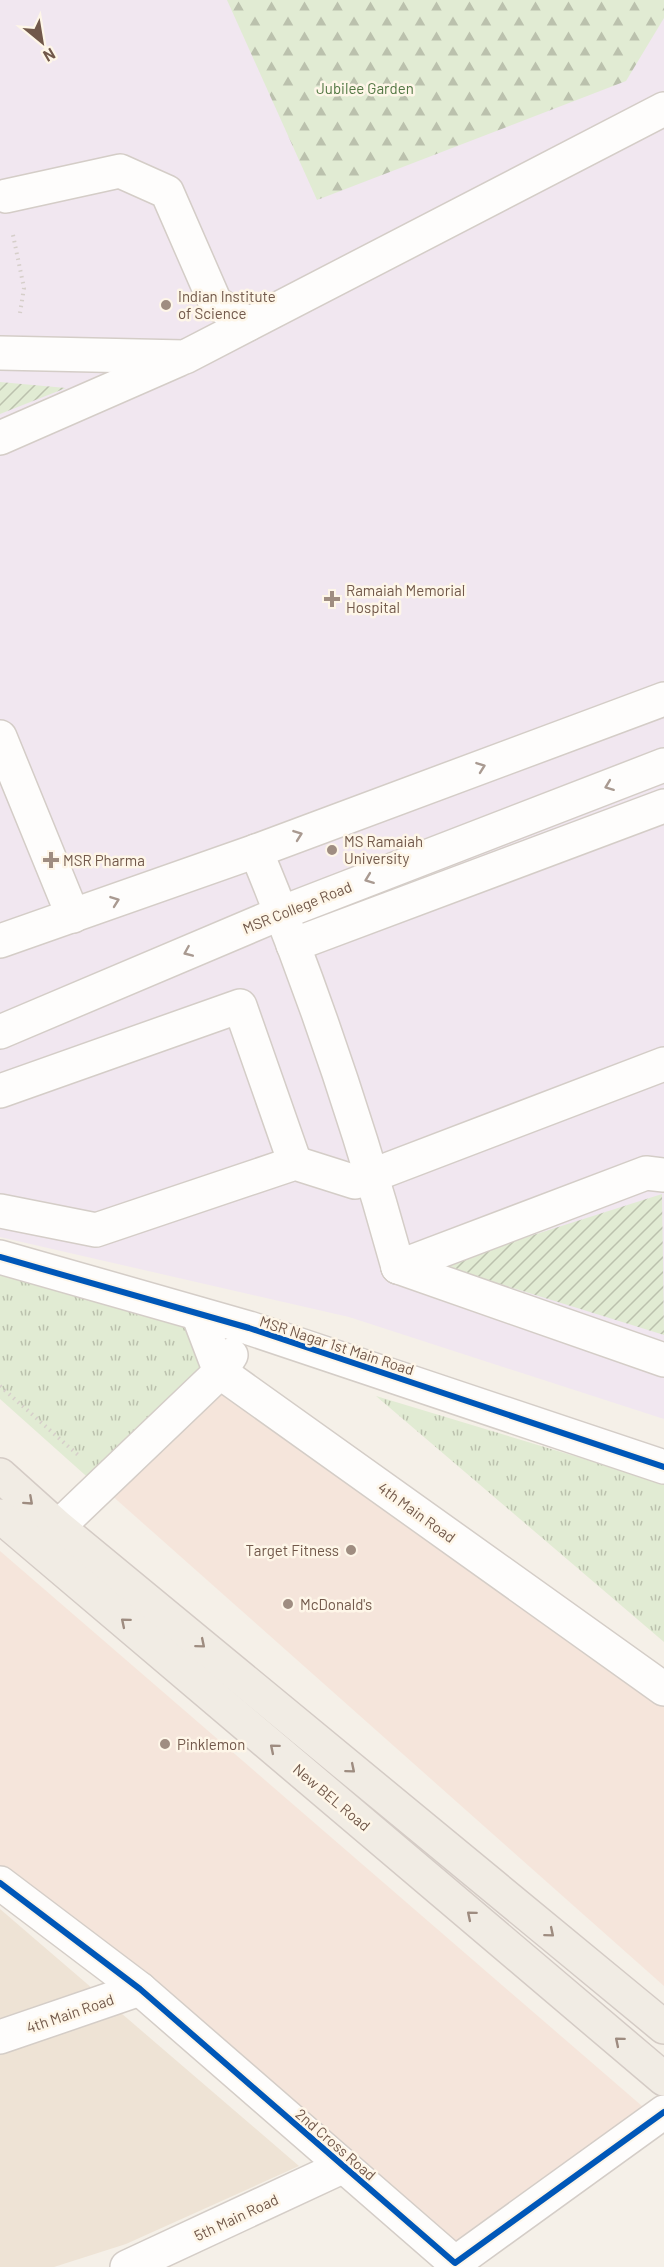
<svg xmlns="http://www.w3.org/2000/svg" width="664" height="2267" viewBox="0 0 664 2267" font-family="Barlow,sans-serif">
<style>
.residential{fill:#eee3d5}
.commercial{fill:#f5e5db}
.education{fill:#f1e7f0}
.forest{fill:url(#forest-firs)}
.park{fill:url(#park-tufts)}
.garden{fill:url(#garden-furrows)}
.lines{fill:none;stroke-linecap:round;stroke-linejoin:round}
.minor-casing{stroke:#d4cdc7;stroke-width:36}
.major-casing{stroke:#d4cbc5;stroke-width:36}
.path{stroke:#d6cfca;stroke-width:4;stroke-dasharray:1.5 4.5;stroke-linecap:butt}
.minor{stroke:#fefdfc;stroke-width:33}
.major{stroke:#f1ece4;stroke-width:33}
.cycleway-casing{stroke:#fef6e8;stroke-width:10}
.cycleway{stroke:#0057b8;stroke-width:6}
.oneway{stroke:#a99a91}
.oneway2{stroke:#9e8c80}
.poi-dot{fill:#9f8d81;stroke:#fef6e8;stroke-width:2}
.labels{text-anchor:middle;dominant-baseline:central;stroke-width:5;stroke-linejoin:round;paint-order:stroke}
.park-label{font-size:15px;fill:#527743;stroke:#fef6e8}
.poi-label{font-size:15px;fill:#71584a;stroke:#fef6e8;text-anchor:start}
.street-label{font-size:15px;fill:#71584a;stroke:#fef6e8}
</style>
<defs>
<pattern id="forest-firs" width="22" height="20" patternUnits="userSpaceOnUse" patternTransform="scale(1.5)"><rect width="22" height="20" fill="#e1ebd3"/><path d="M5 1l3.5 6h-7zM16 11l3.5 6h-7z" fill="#bbc1ad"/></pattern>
<pattern id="park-tufts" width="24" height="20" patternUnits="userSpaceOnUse" patternTransform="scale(1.5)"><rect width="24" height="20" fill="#e1ebd3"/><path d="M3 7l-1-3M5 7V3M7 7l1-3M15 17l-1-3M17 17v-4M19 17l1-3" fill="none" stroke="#bbc1ad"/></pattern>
<pattern id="garden-furrows" width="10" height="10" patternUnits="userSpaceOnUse" patternTransform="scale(1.5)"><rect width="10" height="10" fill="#e1ebd3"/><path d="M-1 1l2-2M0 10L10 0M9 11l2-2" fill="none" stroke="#bbc1ad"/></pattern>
</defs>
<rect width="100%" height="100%" fill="#f5f0e8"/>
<path class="residential" d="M 0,1909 L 299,2166 L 126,2244 L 54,2267 L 0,2267 Z"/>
<g class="commercial">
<path d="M 225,1383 L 664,1703 L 664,1986 L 109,1493 Z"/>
<path d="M 0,1551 L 642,2106 L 447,2267 L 433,2267 L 0,1880 Z"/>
</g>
<path class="education" d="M 0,0 L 664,0 L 664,1419 L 349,1317 L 0,1237 Z"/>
<path class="forest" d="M 227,0 L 664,0 L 664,18 L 626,81 L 317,200 Z"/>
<g class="park">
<path d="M 0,1273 L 184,1325 L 203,1343 L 204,1368 L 94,1483 L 0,1399 Z"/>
<path d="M 376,1396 L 664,1483 L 664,1642 Z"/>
</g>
<g class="garden">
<path d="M 0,382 L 66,388 L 0,414 Z"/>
<path d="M 662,1194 L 664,1335 L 439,1265 Z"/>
</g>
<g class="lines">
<g class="minor-casing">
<g id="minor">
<path d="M 6,196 L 120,171 L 167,192 L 215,302 L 248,324"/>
<path d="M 0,353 L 185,357 L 664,109"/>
<path d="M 0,438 L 178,360"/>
<path d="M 0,737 L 73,916"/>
<path d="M 256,851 C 312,986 359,1126 398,1267"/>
<path d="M 0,941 L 256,851 L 664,699"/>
<path d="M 293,945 L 664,806"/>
<path d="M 0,1032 L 281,913 L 664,765"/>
<path d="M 0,1091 L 240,1006 L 295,1163"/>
<path d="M 0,1211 L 96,1230 L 295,1163 L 355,1182 L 664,1064"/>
<path d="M 0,1257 L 249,1328 L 664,1467"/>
<path d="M 398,1267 L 646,1173 L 664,1175"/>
<path d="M 398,1267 L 664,1360"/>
<path d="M 198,1314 L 220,1372 L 664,1689"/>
<path d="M 58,1527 L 220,1372 L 231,1355"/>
<path d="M 0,1883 L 140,1989 L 455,2263 L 664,2112"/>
<path d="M 0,2037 L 140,1989"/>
<path d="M 127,2267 L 344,2166"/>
</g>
</g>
<g class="major-casing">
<g id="major">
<path d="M 0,1475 L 58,1527 L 664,2027"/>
<path d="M 0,1516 L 664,2079"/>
</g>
</g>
<g class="path">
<path d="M 13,235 L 24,288 L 20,313"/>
<path d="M 0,1386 L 78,1455"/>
</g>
<use href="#minor" class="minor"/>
<use href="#major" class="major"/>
<g class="cycleway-casing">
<g id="cycleway">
<path d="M 0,1257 L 249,1328 L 664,1467"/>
<path d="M 0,1883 L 140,1989 L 455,2263 L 664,2112"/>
</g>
</g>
<use href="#cycleway" class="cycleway"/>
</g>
<defs><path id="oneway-chevron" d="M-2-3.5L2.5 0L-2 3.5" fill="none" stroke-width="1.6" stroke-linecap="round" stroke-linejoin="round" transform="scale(1.5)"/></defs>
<g class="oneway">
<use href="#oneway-chevron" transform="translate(481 767) rotate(-20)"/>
<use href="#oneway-chevron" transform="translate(609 786) rotate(159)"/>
<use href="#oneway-chevron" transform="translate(298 835) rotate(-20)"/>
<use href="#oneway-chevron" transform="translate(369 879) rotate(159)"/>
<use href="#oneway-chevron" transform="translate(115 901) rotate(-20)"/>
<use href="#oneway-chevron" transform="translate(188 952) rotate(157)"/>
</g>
<g class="oneway2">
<use href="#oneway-chevron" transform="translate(29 1501) rotate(42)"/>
<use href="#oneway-chevron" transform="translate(125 1622) rotate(-140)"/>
<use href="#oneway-chevron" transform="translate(201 1644) rotate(40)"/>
<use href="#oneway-chevron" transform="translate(274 1748) rotate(-140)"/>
<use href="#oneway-chevron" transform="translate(351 1769) rotate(40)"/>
<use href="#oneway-chevron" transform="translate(471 1915) rotate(-140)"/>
<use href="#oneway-chevron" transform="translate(550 1933) rotate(40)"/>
<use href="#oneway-chevron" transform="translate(619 2041) rotate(-140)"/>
</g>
<g class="poi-dot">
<circle cx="166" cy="305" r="6"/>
<path d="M329 590h6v6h6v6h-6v6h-6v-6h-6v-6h6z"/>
<circle cx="332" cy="850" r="6"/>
<path d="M48 851h6v6h6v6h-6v6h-6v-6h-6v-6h6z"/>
<circle cx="351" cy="1550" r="6"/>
<circle cx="288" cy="1604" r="6"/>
<circle cx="165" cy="1744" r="6"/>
</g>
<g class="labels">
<g class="park-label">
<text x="365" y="88">Jubilee Garden</text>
</g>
<g class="poi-label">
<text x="178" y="296">Indian Institute<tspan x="178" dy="17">of Science</tspan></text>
<text x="346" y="590">Ramaiah Memorial<tspan x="346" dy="17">Hospital</tspan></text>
<text x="344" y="841">MS Ramaiah<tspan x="344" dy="17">University</tspan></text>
<text x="63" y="860">MSR Pharma</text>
<text x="339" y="1550" text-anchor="end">Target Fitness</text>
<text x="300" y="1604">McDonald's</text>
<text x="177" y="1744">Pinklemon</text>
</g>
<g class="street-label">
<text transform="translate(297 907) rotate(-22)">MSR College Road</text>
<text transform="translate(337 1345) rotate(18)">MSR Nagar 1st Main Road</text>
<text transform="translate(417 1512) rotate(36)">4th Main Road</text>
<text transform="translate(332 1797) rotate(40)">New BEL Road</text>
<text transform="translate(70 2013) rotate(-19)">4th Main Road</text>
<text transform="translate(336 2144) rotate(41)">2nd Cross Road</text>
<text transform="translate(236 2217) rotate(-25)">5th Main Road</text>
</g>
</g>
<g transform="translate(42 42) rotate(150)" stroke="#fef6e8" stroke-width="4.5" paint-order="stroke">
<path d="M0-4.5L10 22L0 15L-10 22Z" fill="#71584a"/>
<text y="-9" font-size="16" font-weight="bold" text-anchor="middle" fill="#71584a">N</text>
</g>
</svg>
